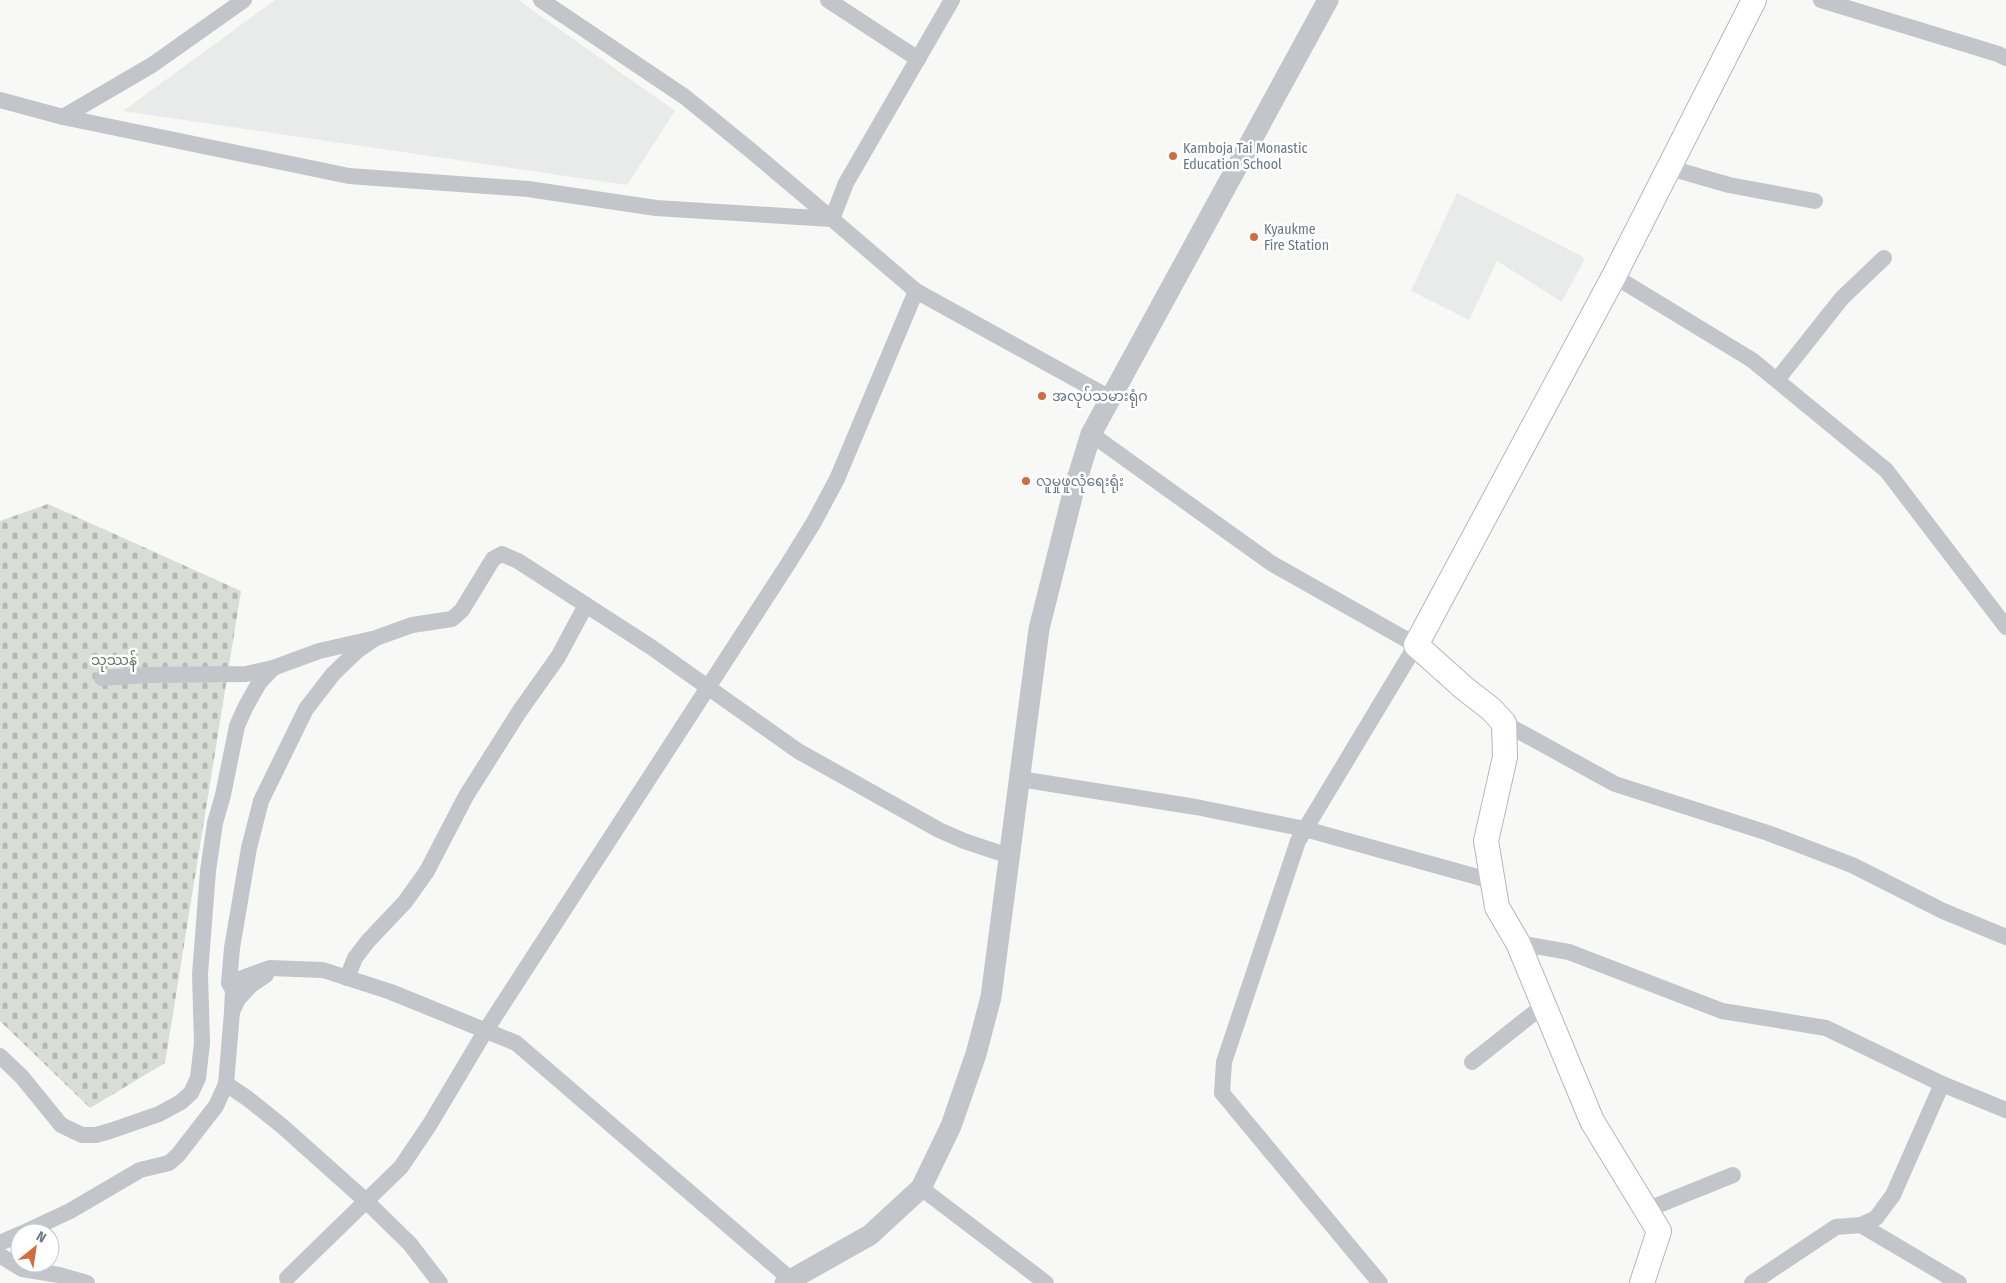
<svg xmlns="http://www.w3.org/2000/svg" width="2006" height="1283" viewBox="0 0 2006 1283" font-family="'Fira Sans Condensed','Noto Sans Myanmar',sans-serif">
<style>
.built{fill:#e9eaea}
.cemetery{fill:url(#cemetery-stones)}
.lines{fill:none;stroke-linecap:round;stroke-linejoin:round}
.secondary-casing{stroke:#b3b7bc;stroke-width:26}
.minor{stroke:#c2c5c9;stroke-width:16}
.tertiary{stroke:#c2c5c9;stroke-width:21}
.secondary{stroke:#fff;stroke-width:24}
.poi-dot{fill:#d26c3d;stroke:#fff;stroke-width:2}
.labels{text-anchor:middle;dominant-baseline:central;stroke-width:5;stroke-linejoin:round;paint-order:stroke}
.poi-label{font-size:14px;fill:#6b7784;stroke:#fff;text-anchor:start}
.park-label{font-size:14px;fill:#667765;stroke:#fff}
</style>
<defs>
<pattern id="cemetery-stones" width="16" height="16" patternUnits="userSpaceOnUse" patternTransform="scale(1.25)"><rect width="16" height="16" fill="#d8ddd6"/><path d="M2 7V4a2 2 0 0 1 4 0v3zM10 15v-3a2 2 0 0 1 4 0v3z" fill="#b3b8b3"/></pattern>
</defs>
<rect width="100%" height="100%" fill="#f8f8f6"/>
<g class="built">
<path d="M 275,0 L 518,0 L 675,111 L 627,185 L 123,111 Z"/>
<path d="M 1457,193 L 1585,258 L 1562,302 L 1497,261 L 1469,320 L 1411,291 Z"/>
</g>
<path class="cemetery" d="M 48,504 L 241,591 L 165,1063 L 90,1108 L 0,1021 L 0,521 Z"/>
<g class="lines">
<g class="secondary-casing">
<path id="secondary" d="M 1642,1283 L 1659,1231 L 1592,1121 L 1518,943 L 1497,907 L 1486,841 L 1505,757 L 1504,723 L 1491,709 L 1464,688 L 1416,645 L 1614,276 L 1754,0"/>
</g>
<g class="minor">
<path d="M 541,0 L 685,97 L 749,149 L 832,219 L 846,183 L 952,0"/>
<path d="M 828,0 L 918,59"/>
<path d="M 1821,0 L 1998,54 L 2006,58"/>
<path d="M 0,100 L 63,117 L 349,176 L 528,189 L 656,208 L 832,219 L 916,291 L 1110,398"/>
<path d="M 63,117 L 152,65 L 244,0"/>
<path d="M 1670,168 L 1729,185 L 1815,201"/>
<path d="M 1614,276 L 1752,360 L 1886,470 L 2006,627"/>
<path d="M 1777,380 L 1842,298 L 1884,258"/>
<path d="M 1091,434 L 1271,563 L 1416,645 L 1298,841 L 1224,1062 L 1222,1093 L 1380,1283"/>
<path d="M 102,678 L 148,675 L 246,674 L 273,668 L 319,651 L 372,639"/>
<path d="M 1504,723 L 1615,784 L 1768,833 L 1852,865 L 1943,911 L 2006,937"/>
<path d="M 1020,779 L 1196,807 L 1305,829 L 1492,881"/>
<path d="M 1518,943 L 1569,952 L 1722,1011 L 1826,1028 L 1942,1084 L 2006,1110"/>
<path d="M 347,978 L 355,958 L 368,941 L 405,902 L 427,871 L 466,796 L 519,712 L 558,657 L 586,605"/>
<path d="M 229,983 L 270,968 L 323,970 L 391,992 L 516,1043 L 795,1283"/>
<path d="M 232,1012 L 233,990 L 229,983 L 232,948 L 249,848 L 261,801 L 306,709 L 333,674 L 357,651 L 376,638 L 412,625 L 452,619 L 462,610 L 493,559 L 502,554 L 518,561 L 651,647 L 798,751 L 939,830 L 964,841 L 1009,856"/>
<path d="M 0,1056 L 22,1077 L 61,1125 L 82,1135 L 96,1135 L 110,1131 L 159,1114 L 181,1102 L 191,1093 L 198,1078 L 202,1043 L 200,974 L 208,871 L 215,823 L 223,795 L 237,726 L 245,708 L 259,683 L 273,668"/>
<path d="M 1472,1062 L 1544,1005"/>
<path d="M 226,1084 L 247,1098 L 282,1126 L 366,1201 L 410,1244 L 440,1283"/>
<path d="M 921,1188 L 1046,1283"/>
<path d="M 1646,1210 L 1733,1175"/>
<path d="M 1861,1225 L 1959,1283"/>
<path d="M 23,1233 L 70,1211 L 140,1170 L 169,1163 L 178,1155 L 216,1106 L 226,1084 L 232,1012 L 238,999 L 250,986 L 266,975"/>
<path d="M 0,1243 L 20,1234"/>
<path d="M 1,1256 L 22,1269 L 59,1275 L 87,1283"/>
<path d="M 287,1278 L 401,1167 L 430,1124 L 486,1030 L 788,564 L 814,522 L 837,479 L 916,291"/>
<path d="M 1752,1283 L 1836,1227 L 1861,1225 L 1876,1218 L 1893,1195 L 1942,1084"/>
</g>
<path class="tertiary" d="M 785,1283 L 870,1235 L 921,1188 L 951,1126 L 976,1054 L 991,997 L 1039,629 L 1074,489 L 1091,434 L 1328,0"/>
<use href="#secondary" class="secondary"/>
</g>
<g class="poi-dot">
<circle cx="1173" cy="156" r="5"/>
<circle cx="1254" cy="237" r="5"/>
<circle cx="1042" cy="396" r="5"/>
<circle cx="1026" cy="481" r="5"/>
</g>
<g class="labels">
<g class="poi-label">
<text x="1183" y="148">Kamboja Tai Monastic<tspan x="1183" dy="16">Education School</tspan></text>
<text x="1264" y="229">Kyaukme<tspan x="1264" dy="16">Fire Station</tspan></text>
<text x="1052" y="396">အလုပ်သမားရုံဂ</text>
<text x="1036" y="481">လူမှုဖူလုံရေးရုံး</text>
</g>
<g class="park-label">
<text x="114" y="660">သုဿန်</text>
</g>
</g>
<g transform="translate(35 1248) rotate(30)"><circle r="24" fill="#ffffff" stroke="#c4c9ce"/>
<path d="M0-4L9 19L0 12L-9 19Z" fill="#d26c3d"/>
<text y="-8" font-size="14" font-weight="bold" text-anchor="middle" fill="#6b7784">N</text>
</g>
</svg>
